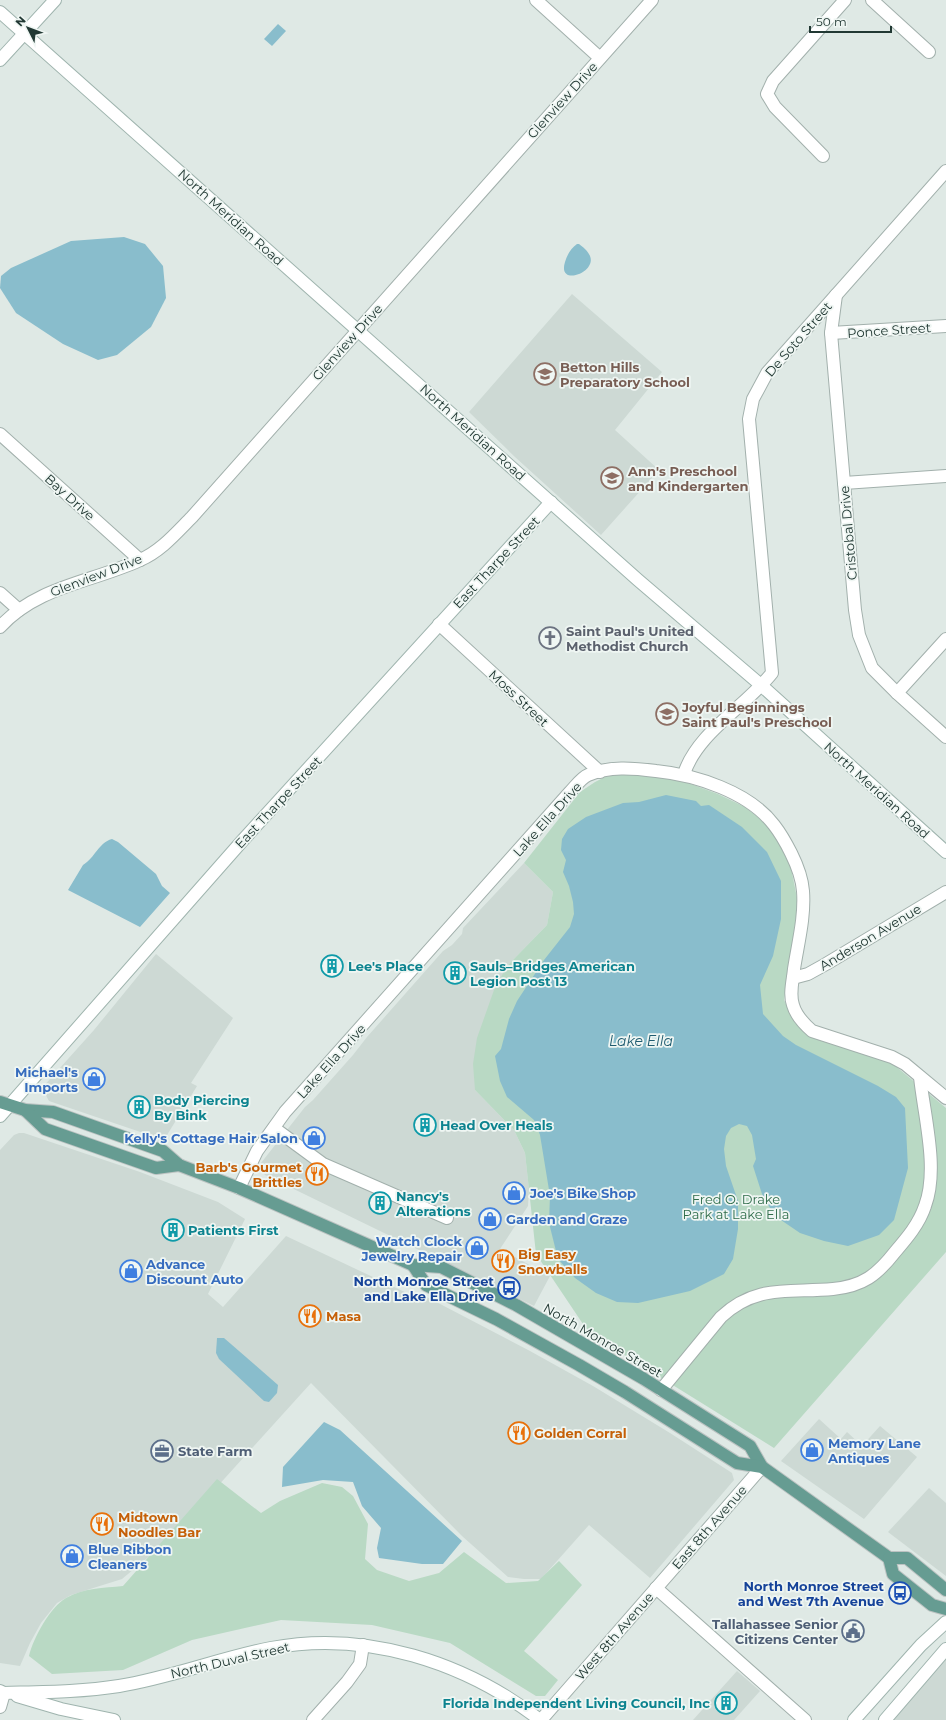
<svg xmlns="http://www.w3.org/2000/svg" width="946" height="1720" viewBox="0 0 946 1720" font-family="Montserrat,sans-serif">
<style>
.built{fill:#cdd9d4}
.green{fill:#b9d9c4}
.water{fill:#89bdcc}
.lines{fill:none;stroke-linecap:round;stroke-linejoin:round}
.street-casing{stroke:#a2b0ac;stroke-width:14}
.secondary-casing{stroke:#9fb4ae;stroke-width:14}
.primary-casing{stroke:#bcc3c2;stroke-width:14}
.street{stroke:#fff;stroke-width:12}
.secondary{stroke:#fff;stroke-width:12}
.primary{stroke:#669c92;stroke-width:12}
.labels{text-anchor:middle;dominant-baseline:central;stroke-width:3.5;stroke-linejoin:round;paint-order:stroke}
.street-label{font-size:13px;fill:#213833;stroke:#eff6f3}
.education-label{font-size:13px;font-weight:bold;fill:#785e54;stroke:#eff6f3;text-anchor:start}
.worship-label{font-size:13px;font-weight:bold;fill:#5b616d;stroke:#eff6f3;text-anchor:start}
.culture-label{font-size:13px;font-weight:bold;fill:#0d838f;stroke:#eff6f3;text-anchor:start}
.shop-label{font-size:13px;font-weight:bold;fill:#366cbe;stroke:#eff6f3;text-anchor:start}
.food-label{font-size:13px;font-weight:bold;fill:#c56008;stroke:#eff6f3;text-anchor:start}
.park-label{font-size:13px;fill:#2e6c4a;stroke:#eff6f3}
.transit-label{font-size:13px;font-weight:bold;fill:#164399;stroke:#eff6f3;text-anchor:end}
.service-label{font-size:13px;font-weight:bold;fill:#4e5e75;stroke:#eff6f3;text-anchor:start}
.water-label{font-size:14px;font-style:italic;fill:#1f5c70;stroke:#eff6f3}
</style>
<rect width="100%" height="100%" fill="#dfe9e5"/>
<g class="built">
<path d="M 572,294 L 662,372 L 615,430 L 659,470 L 601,535 L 515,457 L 469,412 Z"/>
<path d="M 524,863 L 553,892 L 547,925 L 507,966 L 475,1090 L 514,1130 L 525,1153 L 529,1189 L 528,1206 L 500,1249 L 550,1276 L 534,1306 L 265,1175 L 261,1169 L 261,1163 L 305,1107 L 313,1100 L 353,1055 L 367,1037 L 443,951 L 452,945 L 462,934 L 463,928 Z"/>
<path d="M 156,954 L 233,1018 L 191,1083 L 197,1086 L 164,1140 L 49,1101 L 42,1088 L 94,1030 Z"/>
<path d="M 19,1133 L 24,1133 L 140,1172 L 218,1202 L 245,1219 L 208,1294 L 223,1307 L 286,1236 L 411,1295 L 421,1294 L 530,1351 L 593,1386 L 670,1433 L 729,1471 L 732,1473 L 734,1480 L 650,1578 L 589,1525 L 541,1579 L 524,1579 L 508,1577 L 462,1536 L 311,1383 L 178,1530 L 158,1549 L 122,1579 L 71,1595 L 57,1603 L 41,1623 L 30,1643 L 20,1666 L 0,1663 L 0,1150 L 14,1135 Z"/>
<path d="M 819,1419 L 841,1439 L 847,1432 L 862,1446 L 880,1426 L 917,1457 L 864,1519 L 781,1461 Z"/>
<path d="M 929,1488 L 946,1503 L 946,1576 L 888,1532 Z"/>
<path d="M 946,1658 L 946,1720 L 892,1720 Z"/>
<path d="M 737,1671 L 760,1691 L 734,1720 L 693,1720 Z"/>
</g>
<g class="green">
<path d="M 621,774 L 654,776 L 680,780 L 718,794 L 745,807 L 764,822 L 782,844 L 791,868 L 798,903 L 784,1000 L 795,1023 L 813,1038 L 893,1064 L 946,1108 L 946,1252 L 774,1448 L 589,1333 L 536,1254 L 525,1153 L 514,1130 L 475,1090 L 473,1064 L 477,1038 L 494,990 L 507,966 L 547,925 L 553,892 L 524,863 L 580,792 L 595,782 L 605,777 Z"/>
<path d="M 217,1479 L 261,1513 L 280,1501 L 322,1483 L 342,1487 L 353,1496 L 368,1524 L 365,1559 L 377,1570 L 409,1581 L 439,1573 L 464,1552 L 506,1583 L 538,1581 L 559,1561 L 582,1585 L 524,1651 L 558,1680 L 545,1696 L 536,1696 L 450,1643 L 372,1625 L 281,1620 L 192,1640 L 123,1670 L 52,1674 L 29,1656 C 33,1639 50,1607 66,1598 C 83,1588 104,1588 123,1586 Z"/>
</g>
<g class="water">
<path d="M 278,24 L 286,31 L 272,46 L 264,39 Z"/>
<path d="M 124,237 L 145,244 L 163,266 L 166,298 L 151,327 L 117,355 L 98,360 L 63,344 L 16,313 L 0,288 L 1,276 L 11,268 L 71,241 Z"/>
<path d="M 577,244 L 579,244 C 583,247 588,251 590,256 C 597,273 557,287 565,262 C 567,255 571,248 577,244 Z"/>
<path d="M 666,795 L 696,801 L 701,806 L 709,805 L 742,827 L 767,852 L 781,881 L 781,919 L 773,956 L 760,985 L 763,1014 L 783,1036 L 796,1045 L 878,1086 L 896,1097 L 905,1108 L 908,1168 L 894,1220 L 879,1235 L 848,1246 L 824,1241 L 800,1233 L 778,1218 L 770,1208 L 762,1194 L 753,1166 L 756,1159 L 752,1135 L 747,1126 L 739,1124 L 731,1128 L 726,1136 L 724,1149 L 726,1166 L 738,1201 L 738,1229 L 733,1259 L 724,1274 L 690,1291 L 638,1303 L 617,1302 L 596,1293 L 575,1278 L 558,1259 L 549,1223 L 550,1196 L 540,1135 L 534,1120 L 507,1097 L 500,1081 L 495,1056 L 501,1049 L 509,1019 L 517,1001 L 544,960 L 570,927 L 574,914 L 573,902 L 569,886 L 563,872 L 566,860 L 561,850 L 562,839 L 568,829 L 586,817 L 623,803 L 639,802 Z"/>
<path d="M 112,839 L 118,842 L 156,874 L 162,886 L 170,893 L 140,927 L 68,890 L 83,865 C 95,858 98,843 112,839 Z"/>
<path d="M 217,1338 L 224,1338 L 278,1385 L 277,1393 L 269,1402 L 264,1401 L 219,1359 L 216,1353 Z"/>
<path d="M 324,1422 L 340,1430 L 462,1541 L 443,1564 L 422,1564 L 379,1558 L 377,1548 L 381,1528 L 362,1506 L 353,1482 L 323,1480 L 282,1487 L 283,1467 Z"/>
</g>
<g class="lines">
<g class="street-casing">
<g id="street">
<path d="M 536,0 L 600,58"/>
<path d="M 872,0 L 929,52"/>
<path d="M 823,156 L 775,107 L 767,94 L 773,81 L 845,0"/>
<path d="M 836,295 L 831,333 L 855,610 L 859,635 L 872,668 L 897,693 L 946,737"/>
<path d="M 831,333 L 946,326"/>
<path d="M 0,434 L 140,560"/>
<path d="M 844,483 L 946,476"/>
<path d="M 0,593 L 19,610"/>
<path d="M 439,624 L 600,772"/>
<path d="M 0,627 C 37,586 93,582 140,560 C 161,551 176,533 192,517 L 652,0"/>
<path d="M 897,693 L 946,639"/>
<path d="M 684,774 C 697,733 745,707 772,673 L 749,419 L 753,399 L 767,373 L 946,171"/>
<path d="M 793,978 L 808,974 L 826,964 L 946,892"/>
<path d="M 274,1128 L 323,1164 L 447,1218"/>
<path d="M 239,1188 L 257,1151 L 285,1112 L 570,792 C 575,787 581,778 588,775 C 609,766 633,768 656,771 C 696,775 749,792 774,825 C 781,834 786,843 791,853 C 797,865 802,878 803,891 C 805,917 798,943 794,969 C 793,980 789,994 793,1005 C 796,1016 804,1024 812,1031 L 892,1057 L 905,1064 L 946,1098"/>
<path d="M 661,1390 L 721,1317 C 756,1284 789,1293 833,1289 C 863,1286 877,1275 895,1252 C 907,1238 919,1224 925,1206 C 939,1169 924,1116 920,1077"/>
<path d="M 656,1588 L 805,1720"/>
<path d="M 0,1707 L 4,1693"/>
<path d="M 313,1720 L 347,1682 L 360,1664 L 363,1645"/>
<path d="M 541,1720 L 762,1467"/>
</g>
</g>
<g class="secondary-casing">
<g id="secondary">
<path d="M 0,12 L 638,580 L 762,686 L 946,852"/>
<path d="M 0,60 L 55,0"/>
<path d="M 0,1116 L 243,840 L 551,502"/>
<path d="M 0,1691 L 4,1693 C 42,1692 81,1692 119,1686 C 170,1678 220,1658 271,1648 C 366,1630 465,1662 540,1720"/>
<path d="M 17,1696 L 61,1709 L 114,1720"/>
<path d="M 854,1720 L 921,1645 L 946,1622"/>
<path d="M 885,1720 L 946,1649"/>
</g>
</g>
<g class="primary-casing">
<g id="primary">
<path d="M 0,1102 L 25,1110 L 53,1112 L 163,1151 L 179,1165 L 239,1188 L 413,1265 L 441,1267 L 516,1305 L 644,1379 L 750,1446 L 762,1467"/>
<path d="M 25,1110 L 45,1129 L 156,1168 L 179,1165"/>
<path d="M 413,1265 L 426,1285 L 496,1319 L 579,1365 L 625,1392 L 737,1463 L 762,1467 L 889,1558 L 907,1558 L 946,1590"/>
<path d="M 889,1558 L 893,1574 L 932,1605 L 946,1609"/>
</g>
</g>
<use href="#street" class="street"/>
<use href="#secondary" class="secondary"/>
<use href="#primary" class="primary"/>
</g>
<defs>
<g id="school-ring" transform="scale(1.15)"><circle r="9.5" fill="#eff6f3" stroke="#8d6e63" stroke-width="1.5"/><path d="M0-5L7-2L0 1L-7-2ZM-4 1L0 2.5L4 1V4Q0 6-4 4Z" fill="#8d6e63"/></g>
<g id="church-ring" transform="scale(1.15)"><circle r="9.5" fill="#eff6f3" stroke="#6b7280" stroke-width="1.5"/><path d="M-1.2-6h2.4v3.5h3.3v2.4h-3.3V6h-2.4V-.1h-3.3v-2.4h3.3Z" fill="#6b7280"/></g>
<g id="building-ring" transform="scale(1.15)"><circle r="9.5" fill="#eff6f3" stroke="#0f9aa8" stroke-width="1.5"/><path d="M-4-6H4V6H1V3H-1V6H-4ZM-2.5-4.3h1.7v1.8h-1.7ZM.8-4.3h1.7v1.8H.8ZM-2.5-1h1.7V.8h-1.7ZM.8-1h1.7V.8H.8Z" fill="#0f9aa8"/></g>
<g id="shop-ring" transform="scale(1.15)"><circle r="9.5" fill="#eff6f3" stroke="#3f7fe0" stroke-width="1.5"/><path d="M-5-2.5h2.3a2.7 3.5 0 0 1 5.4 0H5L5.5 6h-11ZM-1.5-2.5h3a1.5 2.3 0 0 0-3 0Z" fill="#3f7fe0"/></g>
<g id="restaurant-ring" transform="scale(1.15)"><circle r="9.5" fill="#eff6f3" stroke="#e8710a" stroke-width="1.5"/><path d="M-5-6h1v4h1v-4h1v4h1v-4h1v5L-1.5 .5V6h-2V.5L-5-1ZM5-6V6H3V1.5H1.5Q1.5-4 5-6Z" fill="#e8710a"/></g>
<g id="bus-ring" transform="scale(1.15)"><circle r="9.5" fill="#eff6f3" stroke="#1a4fb4" stroke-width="1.5"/><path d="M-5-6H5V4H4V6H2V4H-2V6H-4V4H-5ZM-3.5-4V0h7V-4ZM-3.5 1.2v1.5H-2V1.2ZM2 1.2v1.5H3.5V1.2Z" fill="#1a4fb4"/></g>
<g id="office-ring" transform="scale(1.15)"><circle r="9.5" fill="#eff6f3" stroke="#5c6f8a" stroke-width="1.5"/><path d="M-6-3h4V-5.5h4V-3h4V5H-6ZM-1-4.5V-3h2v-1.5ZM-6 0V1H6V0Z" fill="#5c6f8a"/></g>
<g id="civic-ring" transform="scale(1.15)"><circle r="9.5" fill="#eff6f3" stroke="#5c6f8a" stroke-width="1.5"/><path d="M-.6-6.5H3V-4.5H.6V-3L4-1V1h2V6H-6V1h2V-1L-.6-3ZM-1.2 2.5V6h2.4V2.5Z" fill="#5c6f8a"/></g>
</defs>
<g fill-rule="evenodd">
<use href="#school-ring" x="545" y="374"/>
<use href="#school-ring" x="612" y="478"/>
<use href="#church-ring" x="550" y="638"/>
<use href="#school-ring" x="667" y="714"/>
<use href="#building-ring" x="332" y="966"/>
<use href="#building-ring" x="455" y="973"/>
<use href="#shop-ring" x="94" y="1079"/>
<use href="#building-ring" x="139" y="1107"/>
<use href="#building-ring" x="425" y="1125"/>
<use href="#shop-ring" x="314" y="1138"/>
<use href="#restaurant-ring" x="317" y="1174"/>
<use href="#shop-ring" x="514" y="1193"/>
<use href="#building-ring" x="380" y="1203"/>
<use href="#shop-ring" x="490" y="1219"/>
<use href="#building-ring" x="173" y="1230"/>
<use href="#shop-ring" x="477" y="1248"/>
<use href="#restaurant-ring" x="503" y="1261"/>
<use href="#shop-ring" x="131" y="1271"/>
<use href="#bus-ring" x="509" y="1288"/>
<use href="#restaurant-ring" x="310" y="1316"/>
<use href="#restaurant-ring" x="519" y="1433"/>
<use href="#shop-ring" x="812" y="1450"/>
<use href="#office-ring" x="162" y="1451"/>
<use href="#restaurant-ring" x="102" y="1524"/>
<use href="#shop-ring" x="72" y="1556"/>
<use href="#bus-ring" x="900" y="1593"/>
<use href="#civic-ring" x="853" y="1631"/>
<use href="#building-ring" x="726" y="1703"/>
</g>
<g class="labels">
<g class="street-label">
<text transform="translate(562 100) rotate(-48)">Glenview Drive</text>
<text transform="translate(231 217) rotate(42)">North Meridian Road</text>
<text transform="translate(889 330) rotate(-4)">Ponce Street</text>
<text transform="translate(798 339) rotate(-49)">De Soto Street</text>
<text transform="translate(347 342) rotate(-48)">Glenview Drive</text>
<text transform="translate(473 432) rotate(42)">North Meridian Road</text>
<text transform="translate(70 497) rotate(42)">Bay Drive</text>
<text transform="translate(848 533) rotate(-95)">Cristobal Drive</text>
<text transform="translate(496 562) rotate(-47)">East Tharpe Street</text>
<text transform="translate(96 575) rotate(-21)">Glenview Drive</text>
<text transform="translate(519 698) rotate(43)">Moss Street</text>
<text transform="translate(877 790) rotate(42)">North Meridian Road</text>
<text transform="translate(278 802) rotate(-47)">East Tharpe Street</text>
<text transform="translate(547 819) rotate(-48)">Lake Ella Drive</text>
<text transform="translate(870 937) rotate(-31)">Anderson Avenue</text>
<text transform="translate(331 1061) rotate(-48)">Lake Ella Drive</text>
<text transform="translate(603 1340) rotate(30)">North Monroe Street</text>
<text transform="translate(709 1527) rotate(-49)">East 8th Avenue</text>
<text transform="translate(614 1636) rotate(-49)">West 8th Avenue</text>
<text transform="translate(230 1660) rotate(-13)">North Duval Street</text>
</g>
<g class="education-label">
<text x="560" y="367">Betton Hills<tspan x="560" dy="15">Preparatory School</tspan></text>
<text x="628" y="471">Ann's Preschool<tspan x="628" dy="15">and Kindergarten</tspan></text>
<text x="682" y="707">Joyful Beginnings<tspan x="682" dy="15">Saint Paul's Preschool</tspan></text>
</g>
<g class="worship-label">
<text x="566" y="631">Saint Paul's United<tspan x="566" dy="15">Methodist Church</tspan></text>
</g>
<g class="culture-label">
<text x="348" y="966">Lee's Place</text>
<text x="470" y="966">Sauls–Bridges American<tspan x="470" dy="15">Legion Post 13</tspan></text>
<text x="154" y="1100">Body Piercing<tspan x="154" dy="15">By Bink</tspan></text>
<text x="440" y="1125">Head Over Heals</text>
<text x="396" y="1196">Nancy's<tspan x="396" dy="15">Alterations</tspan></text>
<text x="188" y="1230">Patients First</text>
<text x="710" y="1703" text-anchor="end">Florida Independent Living Council, Inc</text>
</g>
<g class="shop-label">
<text x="78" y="1072" text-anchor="end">Michael's<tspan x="78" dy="15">Imports</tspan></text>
<text x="298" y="1138" text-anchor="end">Kelly's Cottage Hair Salon</text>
<text x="530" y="1193">Joe's Bike Shop</text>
<text x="506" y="1219">Garden and Graze</text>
<text x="462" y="1241" text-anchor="end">Watch Clock<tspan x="462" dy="15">Jewelry Repair</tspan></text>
<text x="146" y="1264">Advance<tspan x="146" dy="15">Discount Auto</tspan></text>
<text x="828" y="1443">Memory Lane<tspan x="828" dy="15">Antiques</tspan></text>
<text x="88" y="1549">Blue Ribbon<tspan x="88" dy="15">Cleaners</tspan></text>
</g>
<g class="food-label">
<text x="302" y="1167" text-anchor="end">Barb's Gourmet<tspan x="302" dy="15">Brittles</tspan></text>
<text x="518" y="1254">Big Easy<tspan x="518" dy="15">Snowballs</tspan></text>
<text x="326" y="1316">Masa</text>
<text x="534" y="1433">Golden Corral</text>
<text x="118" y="1517">Midtown<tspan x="118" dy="15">Noodles Bar</tspan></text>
</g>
<g class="park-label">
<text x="736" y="1199">Fred O. Drake<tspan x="736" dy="15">Park at Lake Ella</tspan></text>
</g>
<g class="transit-label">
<text x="494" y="1281">North Monroe Street<tspan x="494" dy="15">and Lake Ella Drive</tspan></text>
<text x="884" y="1586">North Monroe Street<tspan x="884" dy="15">and West 7th Avenue</tspan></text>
</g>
<g class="service-label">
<text x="178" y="1451">State Farm</text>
<text x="838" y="1624" text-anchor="end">Tallahassee Senior<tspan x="838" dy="15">Citizens Center</tspan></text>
</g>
<g class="water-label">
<text x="641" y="1041">Lake Ella</text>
</g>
</g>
<g transform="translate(28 28) rotate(312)" stroke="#eff6f3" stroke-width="3" paint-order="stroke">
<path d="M0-3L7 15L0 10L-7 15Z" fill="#213833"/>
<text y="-6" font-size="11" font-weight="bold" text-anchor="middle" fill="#213833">N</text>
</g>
<path d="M810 26v6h81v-6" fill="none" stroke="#213833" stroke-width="2"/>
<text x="816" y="26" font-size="12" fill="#213833" stroke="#eff6f3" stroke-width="3" paint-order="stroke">50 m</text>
</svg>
